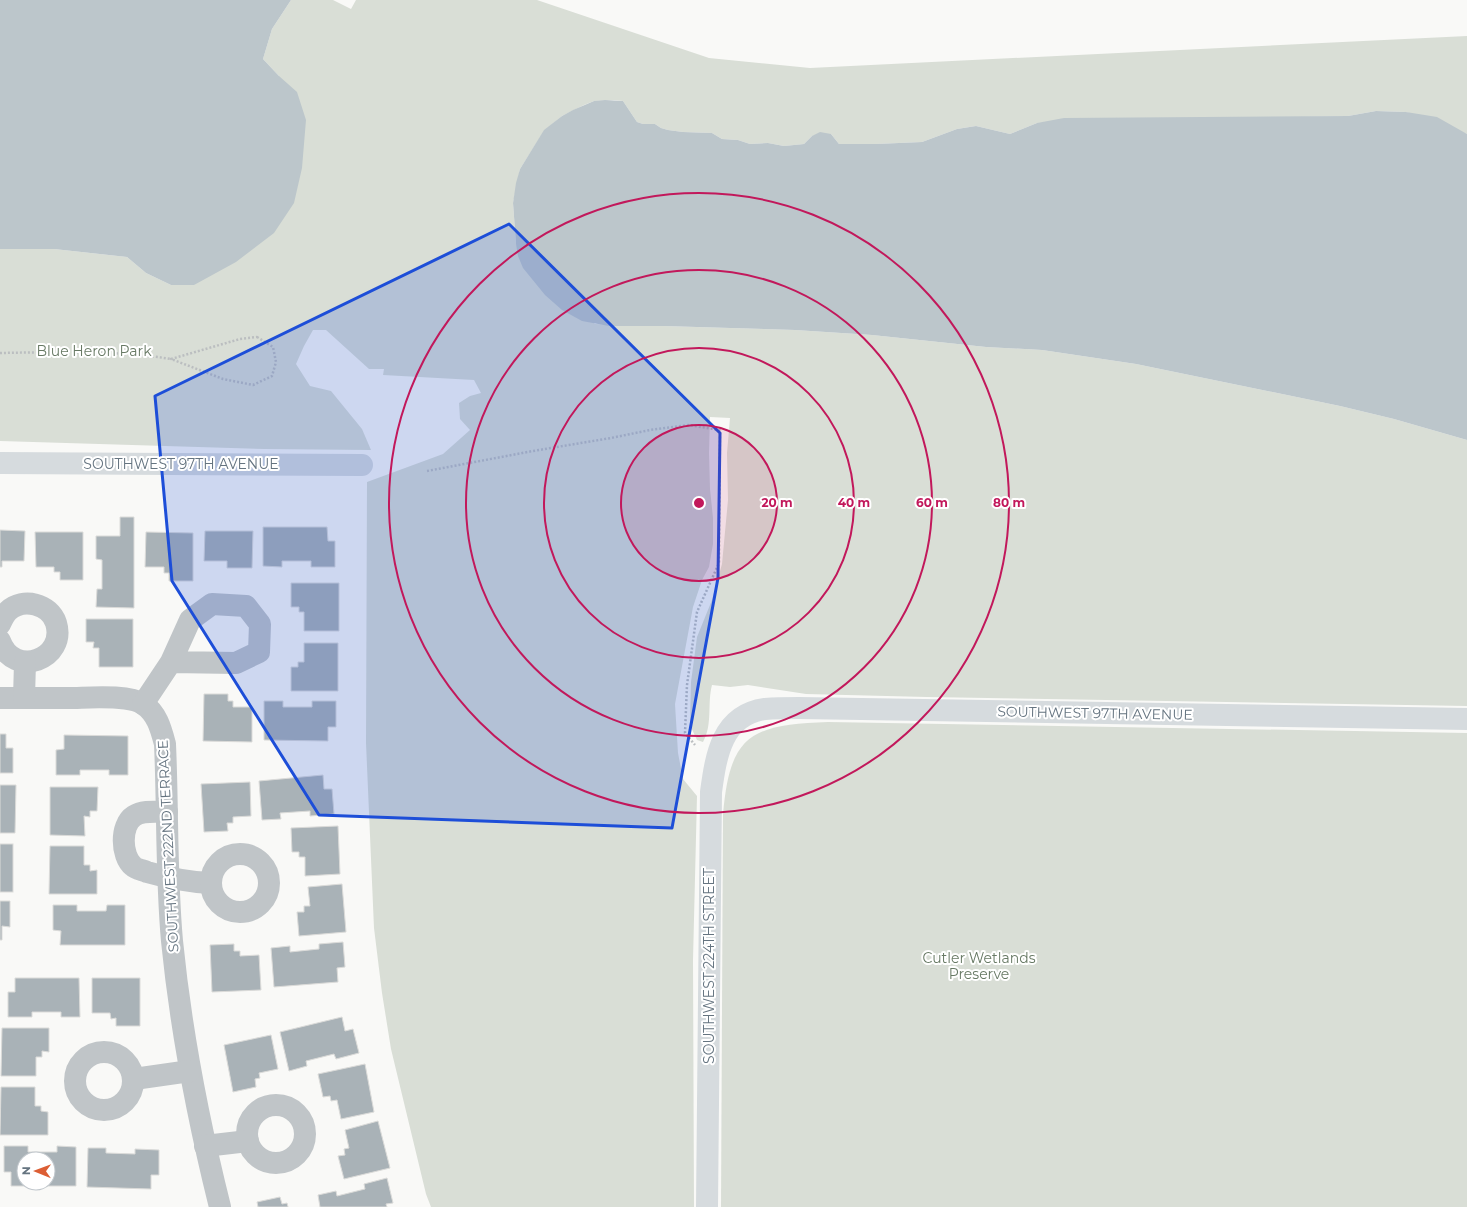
<svg xmlns="http://www.w3.org/2000/svg" width="1467" height="1207" viewBox="0 0 1467 1207" font-family="Montserrat,sans-serif">
<style>
.green{fill:#d9ded6}
.water{fill:#bcc6cb}
.building{fill:#a9b2b7;stroke:#dbdbd9;fill-rule:evenodd}
.lines{fill:none;stroke-linecap:round;stroke-linejoin:round}
.path{stroke:#bbbec0;stroke-width:2.5;stroke-dasharray:2 2;stroke-linecap:butt}
.street{stroke:#c0c5c8;stroke-width:22}
.secondary{stroke:#d6dbde;stroke-width:22}
.marked{fill:#1d4ed8;fill-opacity:0.2;stroke:#1d4ed8;stroke-width:3;stroke-linejoin:round}
.ring{fill:none;stroke:#c2185b;stroke-width:2}
.labels{text-anchor:middle;dominant-baseline:central;stroke-width:4;stroke-linejoin:round;paint-order:stroke}
.park-label{font-size:14px;fill:#677964;stroke:#fff}
.street-label{font-size:14px;fill:#657480;stroke:#fff}
.centre{fill:#c2185b;stroke:#fff;stroke-width:2}
.ring-label{font-size:12px;text-anchor:middle;font-weight:bold;fill:#c2185b;stroke:#fff;stroke-width:4;stroke-linejoin:round;paint-order:stroke}
</style>
<rect width="100%" height="100%" fill="#f9f9f7"/>
<g class="green">
<path d="M 291,0 L 333,0 L 351,9 L 356,0 L 537,0 L 709,58 L 810,68 L 1467,36 L 1467,134 L 1406,112 L 1376,111 L 1348,116 L 1037,123 L 1010,134 L 976,126 L 957,129 L 922,142 L 876,144 L 839,144 L 831,134 L 812,136 L 804,144 L 784,146 L 768,143 L 750,144 L 738,140 L 722,139 L 712,133 L 683,132 L 668,130 L 661,128 L 655,124 L 643,124 L 637,122 L 623,101 L 614,100 L 594,101 L 584,105 L 562,116 L 544,131 L 520,169 L 513,203 L 516,244 L 595,324 L 795,330 L 872,335 L 986,347 L 1042,350 L 1136,364 L 1340,406 L 1394,419 L 1467,440 L 1467,706 L 927,697 L 806,694 L 748,685 L 730,687 L 712,685 C 707,704 713,724 703,742 L 697,740 L 690,725 L 691,682 L 697,637 L 712,600 L 722,564 L 728,500 L 727,453 L 730,418 L 710,417 L 709,453 L 710,489 L 713,518 L 713,544 L 709,567 L 702,580 L 693,607 L 675,704 L 678,753 L 683,779 L 697,796 L 693,960 L 694,1207 L 431,1207 L 426,1194 L 391,1049 L 382,993 L 374,928 L 366,743 L 367,482 L 443,454 L 470,430 L 460,419 L 459,403 L 470,396 L 481,393 L 474,380 L 383,375 L 384,369 L 369,369 L 326,330 L 313,330 L 304,346 L 296,364 L 310,386 L 331,391 L 362,429 L 371,450 L 264,449 L 0,441 L 0,249 L 54,249 L 127,257 L 146,273 L 171,285 L 194,285 L 279,76 L 263,59 L 272,29 Z"/>
<path d="M 828,722 L 1467,733 L 1467,1207 L 721,1207 L 723,814 C 730,734 751,725 828,722 Z"/>
</g>
<g class="water">
<path d="M 0,0 L 291,0 L 272,29 L 263,59 L 279,76 L 297,92 L 306,120 L 302,168 L 294,203 L 274,233 L 236,262 L 194,285 L 171,285 L 146,273 L 127,257 L 54,249 L 0,249 Z"/>
<path d="M 605,100 L 623,101 L 637,122 L 643,124 L 655,124 L 661,128 L 668,130 L 683,132 L 712,133 L 722,139 L 738,140 L 750,144 L 768,143 L 784,146 L 804,144 L 812,136 L 820,132 L 831,134 L 839,144 L 876,144 L 922,142 L 957,129 L 976,126 L 1010,134 L 1037,123 L 1064,118 L 1348,116 L 1376,111 L 1406,112 L 1437,117 L 1467,134 L 1467,440 L 1394,419 L 1340,406 L 1136,364 L 1042,350 L 986,347 L 872,335 L 795,330 L 663,326 L 609,326 L 582,321 L 562,310 L 545,295 L 523,268 L 518,256 L 516,244 L 513,203 L 516,183 L 520,169 L 544,130 L 562,116 L 573,110 L 594,101 Z"/>
</g>
<g class="building">
<path d="M 120,517 L 134,517 L 134,608 L 96,607 L 97,589 L 102,589 L 102,560 L 96,559 L 96,536 L 120,536 Z"/>
<path d="M 263,527 L 327,527 L 328,541 L 335,541 L 335,567 L 311,567 L 311,561 L 282,561 L 282,567 L 263,566 Z"/>
<path d="M 0,530 L 25,531 L 24,561 L 2,561 L 2,567 L 0,567 Z"/>
<path d="M 205,531 L 253,531 L 252,568 L 227,568 L 227,561 L 204,561 Z"/>
<path d="M 35,532 L 83,532 L 83,580 L 60,580 L 60,572 L 54,572 L 54,567 L 36,567 Z"/>
<path d="M 146,532 L 193,533 L 193,581 L 169,581 L 169,573 L 164,573 L 164,567 L 145,567 Z"/>
<path d="M 291,583 L 339,583 L 339,631 L 304,631 L 304,612 L 299,612 L 299,607 L 291,607 Z"/>
<path d="M 86,619 L 133,619 L 133,667 L 99,667 L 99,648 L 93,648 L 94,642 L 86,642 Z"/>
<path d="M 304,643 L 338,643 L 338,691 L 291,691 L 291,667 L 298,667 L 298,662 L 304,662 Z"/>
<path d="M 204,694 L 228,694 L 228,701 L 233,701 L 233,707 L 252,707 L 252,742 L 203,741 Z"/>
<path d="M 264,701 L 283,701 L 283,707 L 312,707 L 312,701 L 336,701 L 336,727 L 328,727 L 328,741 L 264,740 Z"/>
<path d="M 0,734 L 6,734 L 6,748 L 13,748 L 13,773 L 0,773 Z"/>
<path d="M 64,735 L 128,736 L 128,775 L 109,775 L 109,770 L 80,770 L 80,775 L 56,775 L 56,750 L 64,749 Z"/>
<path d="M 323,775 L 324,789 L 332,789 L 334,814 L 310,816 L 310,811 L 280,813 L 281,819 L 262,820 L 259,781 Z"/>
<path d="M 250,782 L 251,816 L 233,817 L 233,823 L 227,823 L 228,831 L 204,832 L 201,784 Z"/>
<path d="M 0,785 L 16,785 L 15,833 L 0,833 Z"/>
<path d="M 50,787 L 98,787 L 97,811 L 90,811 L 90,817 L 84,816 L 85,836 L 50,835 Z"/>
<path d="M 338,826 L 340,874 L 305,876 L 305,857 L 299,857 L 299,852 L 292,852 L 291,828 Z"/>
<rect x="0" y="844" width="13" height="48"/>
<path d="M 50,846 L 84,846 L 84,865 L 90,865 L 90,871 L 97,870 L 97,894 L 49,894 Z"/>
<path d="M 342,884 L 346,932 L 299,936 L 297,912 L 304,912 L 304,906 L 310,906 L 308,887 Z"/>
<path d="M 0,901 L 10,901 L 10,927 L 2,926 L 2,940 L 0,940 Z"/>
<path d="M 53,905 L 77,905 L 77,911 L 106,911 L 107,905 L 125,905 L 125,945 L 60,945 L 61,931 L 53,930 Z"/>
<path d="M 343,942 L 345,967 L 337,968 L 338,982 L 274,987 L 271,948 L 290,946 L 290,952 L 319,949 L 319,944 Z"/>
<path d="M 234,944 L 234,951 L 240,951 L 240,956 L 259,955 L 261,990 L 212,992 L 210,945 Z"/>
<path d="M 15,978 L 79,978 L 80,1017 L 61,1017 L 61,1012 L 32,1012 L 32,1017 L 8,1017 L 8,992 L 15,992 Z"/>
<path d="M 92,978 L 140,978 L 140,1026 L 116,1026 L 116,1018 L 111,1019 L 110,1013 L 92,1013 Z"/>
<path d="M 342,1017 L 345,1031 L 353,1029 L 359,1053 L 336,1059 L 334,1054 L 306,1061 L 307,1066 L 289,1071 L 280,1032 Z"/>
<path d="M 2,1028 L 49,1028 L 49,1052 L 42,1051 L 42,1057 L 36,1057 L 36,1076 L 1,1076 Z"/>
<path d="M 271,1035 L 278,1069 L 259,1073 L 260,1078 L 255,1079 L 256,1087 L 233,1092 L 224,1045 Z"/>
<path d="M 365,1064 L 374,1112 L 341,1119 L 337,1100 L 331,1101 L 330,1096 L 323,1097 L 318,1074 Z"/>
<path d="M 1,1087 L 35,1087 L 35,1106 L 41,1106 L 41,1111 L 48,1112 L 48,1135 L 0,1135 Z"/>
<path d="M 378,1121 L 390,1168 L 344,1179 L 338,1156 L 345,1155 L 344,1149 L 349,1148 L 345,1130 Z"/>
<path d="M 4,1146 L 28,1146 L 28,1152 L 57,1152 L 57,1146 L 76,1147 L 76,1186 L 11,1186 L 11,1172 L 4,1172 ZM 24,1159 L 48,1159 L 48,1183 L 24,1183 Z"/>
<path d="M 88,1148 L 106,1148 L 106,1153 L 135,1154 L 135,1149 L 159,1150 L 159,1175 L 151,1175 L 151,1189 L 87,1187 Z"/>
<path d="M 387,1178 L 393,1203 L 386,1204 L 387,1207 L 320,1207 L 318,1195 L 336,1191 L 337,1196 L 365,1189 L 364,1184 Z"/>
<path d="M 280,1197 L 282,1204 L 287,1203 L 288,1207 L 258,1207 L 257,1202 Z"/>
</g>
<g class="lines">
<g class="path">
<path d="M 257,337 L 273,347 L 276,362 L 272,376 L 253,385 L 223,379 L 171,359 L 240,339 Z"/>
<path d="M 0,353 C 56,352 115,350 171,359"/>
<path d="M 427,471 L 533,451 L 611,438 L 650,430 L 688,425 L 720,430 L 719,563 L 697,612 L 687,685 L 685,733 L 695,745"/>
</g>
<g class="street">
<path d="M 0,624 C 2,620 4,615 8,611 C 23,597 50,604 56,623 C 67,659 14,679 0,641"/>
<path d="M 0,698 C 23,698 45,698 68,698 C 87,698 128,694 143,704 C 157,713 161,729 165,744 C 168,810 166,875 172,941 C 181,1031 198,1119 220,1207"/>
<path d="M 24,698 L 25,662"/>
<path d="M 143,704 L 171,662 L 190,620 L 212,604 L 246,606 L 260,624 L 259,652 L 236,663 L 171,662"/>
<path d="M 167,812 C 156,812 143,810 134,816 C 120,825 121,856 133,866 C 136,869 142,870 147,872 C 168,878 188,882 210,883"/>
<circle cx="240" cy="883" r="29"/>
<circle cx="104" cy="1081" r="29"/>
<path d="M 134,1079 L 190,1071"/>
<circle cx="276" cy="1134" r="29"/>
<path d="M 205,1146 L 248,1141"/>
</g>
<g class="secondary">
<path d="M 0,463 L 362,465"/>
<path d="M 707,1207 L 711,792 C 716,755 722,715 765,709 C 777,708 788,708 799,708 L 1467,719"/>
</g>
</g>
<path class="marked" d="M 509,224 L 720,433 L 718,578 L 672,828 L 319,815 L 172,581 L 155,396 Z"/>
<circle cx="699" cy="503" r="78" fill="#c2185b" fill-opacity=".12"/>
<g class="ring">
<circle cx="699" cy="503" r="78"/>
<circle cx="699" cy="503" r="155"/>
<circle cx="699" cy="503" r="233"/>
<circle cx="699" cy="503" r="310"/>
</g>
<g class="labels">
<g class="park-label">
<text x="94" y="351">Blue Heron Park</text>
<text x="979" y="958">Cutler Wetlands<tspan x="979" dy="16">Preserve</tspan></text>
</g>
<g class="street-label">
<text x="181" y="464">SOUTHWEST 97TH AVENUE</text>
<text transform="translate(1095 713) rotate(1)">SOUTHWEST 97TH AVENUE</text>
<text transform="translate(168 846) rotate(-93)">SOUTHWEST 222ND TERRACE</text>
<text transform="translate(709 966) rotate(-90)">SOUTHWEST 224TH STREET</text>
</g>
</g>
<circle cx="699" cy="503" r="6" class="centre"/>
<g class="ring-label">
<text x="777" y="507">20 m</text>
<text x="854" y="507">40 m</text>
<text x="932" y="507">60 m</text>
<text x="1009" y="507">80 m</text>
</g>
<g transform="translate(36 1171) rotate(271)"><circle r="19" fill="#ffffff" stroke="#c1c7cc"/>
<path d="M0-3L7 15L0 10L-7 15Z" fill="#dc5e34"/>
<text y="-6" font-size="11" font-weight="bold" text-anchor="middle" fill="#657480">N</text>
</g>
</svg>
